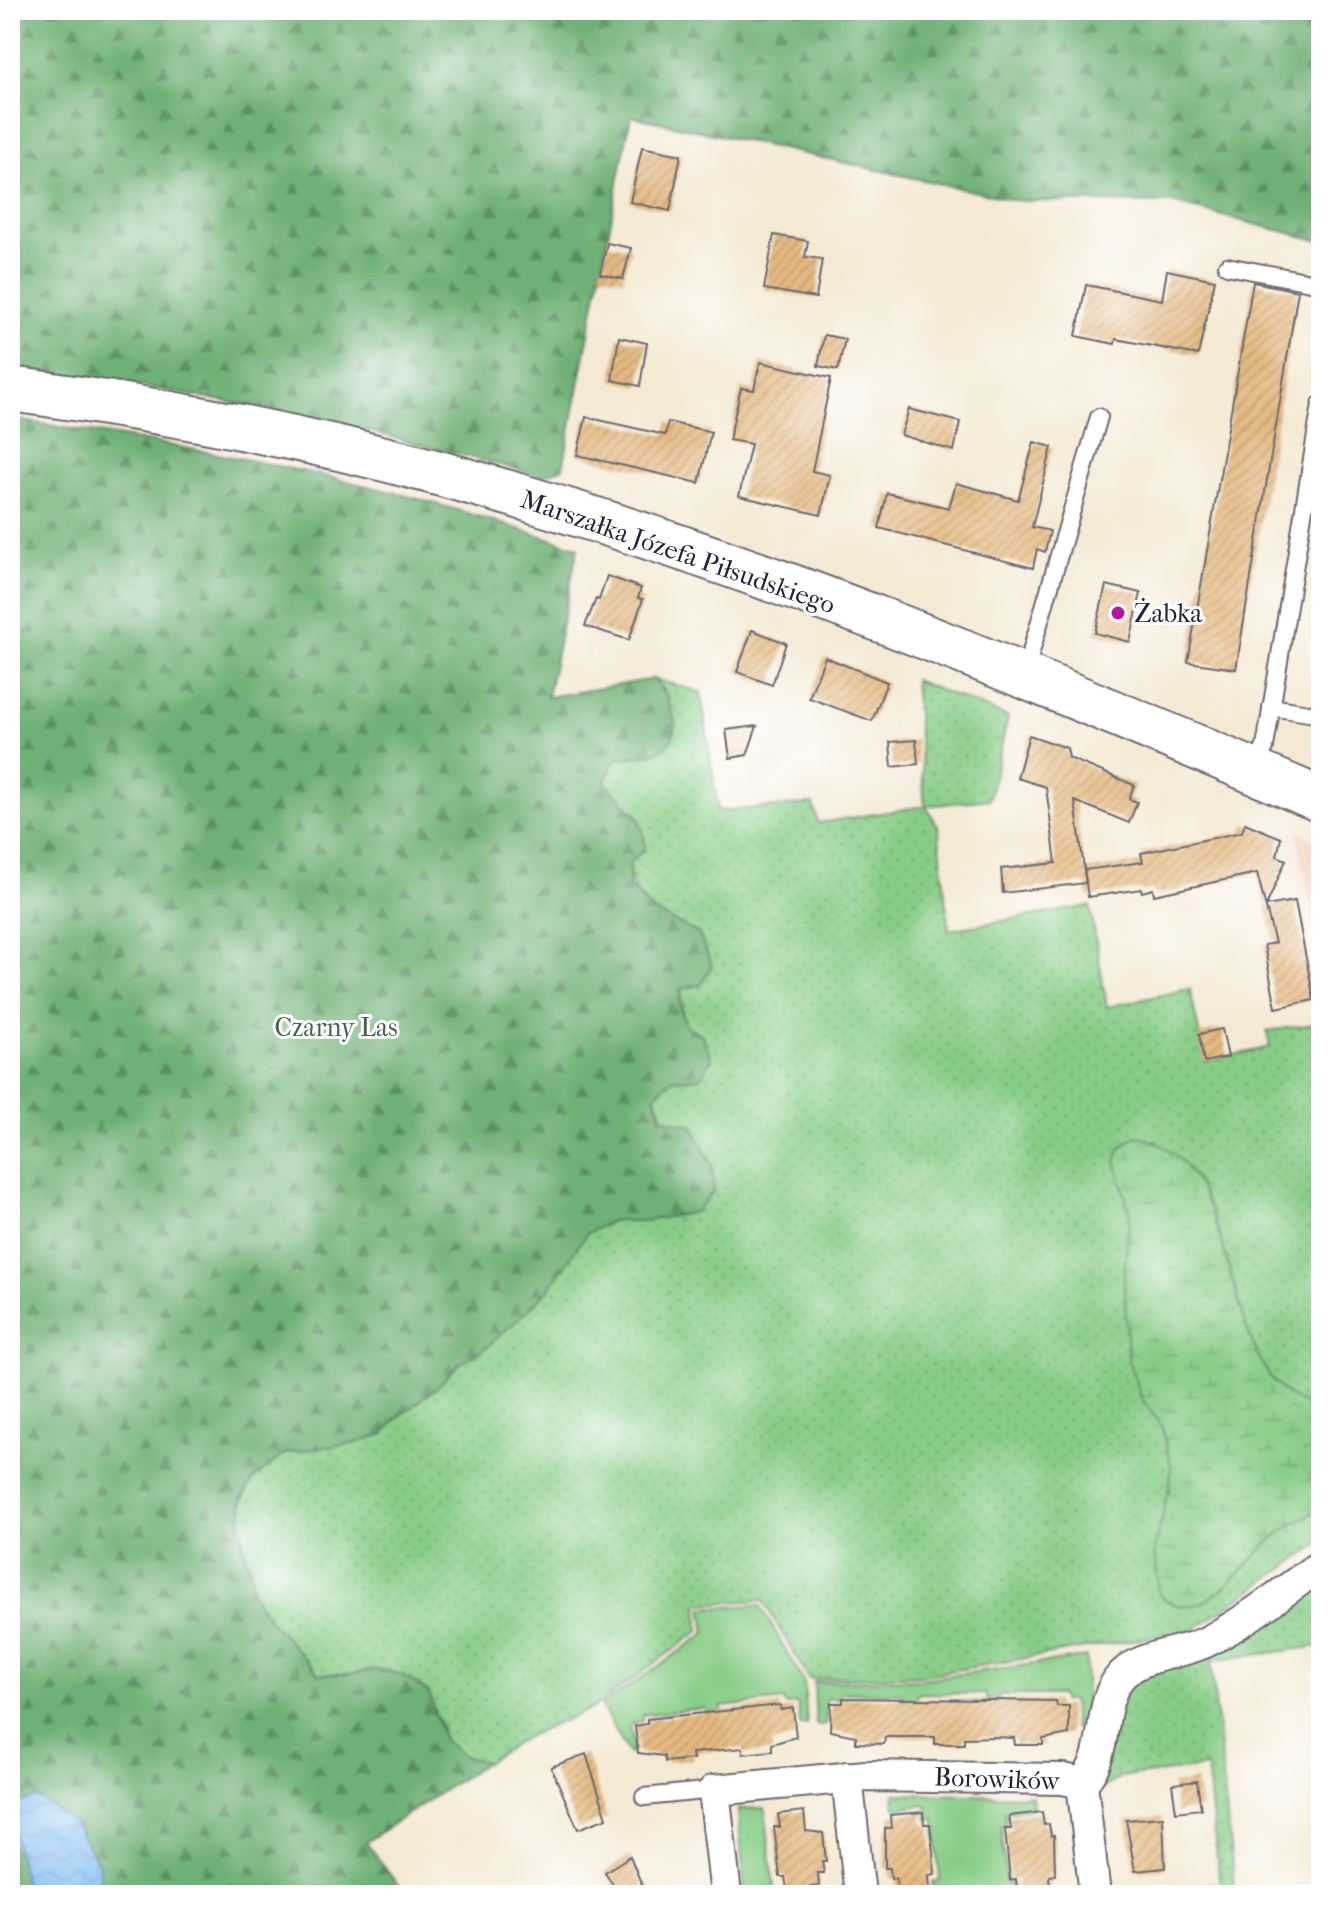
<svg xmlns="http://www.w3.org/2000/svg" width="1331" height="1905" viewBox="0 0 1331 1905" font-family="'IM FELL French Canon',serif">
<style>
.built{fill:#f3d4be}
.grass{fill:url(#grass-dots);stroke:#557861;stroke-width:2}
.forest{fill:url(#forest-firs);stroke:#486958;stroke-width:2}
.wetland{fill:url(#wetland-marsh);stroke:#557861;stroke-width:2}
.garden{fill:#88cd87;stroke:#557861;stroke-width:2}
.water{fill:url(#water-waves);stroke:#4f6e96;stroke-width:2}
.building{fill:url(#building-hatch)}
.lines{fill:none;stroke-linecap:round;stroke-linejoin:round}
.lane-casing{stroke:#6c6871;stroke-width:20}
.street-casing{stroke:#6c6871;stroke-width:34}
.secondary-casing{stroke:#6c6871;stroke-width:48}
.lane{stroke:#fff;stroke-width:16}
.street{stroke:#fff;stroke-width:30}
.secondary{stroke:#fff;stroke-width:44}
.poi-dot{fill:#b5179e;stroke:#fff;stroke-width:3}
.labels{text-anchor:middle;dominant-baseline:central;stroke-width:6;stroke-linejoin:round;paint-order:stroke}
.street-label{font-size:26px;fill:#22223b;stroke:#fff}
.poi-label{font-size:26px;fill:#22223b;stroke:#fff;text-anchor:start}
.park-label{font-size:26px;fill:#465e56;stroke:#fff}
</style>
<defs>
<pattern id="grass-dots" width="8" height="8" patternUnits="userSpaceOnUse" patternTransform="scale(2)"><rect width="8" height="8" fill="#88cd87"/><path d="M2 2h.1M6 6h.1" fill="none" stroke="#75b075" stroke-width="1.8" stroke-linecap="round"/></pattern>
<pattern id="forest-firs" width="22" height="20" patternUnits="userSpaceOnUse" patternTransform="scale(2)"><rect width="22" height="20" fill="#6eb074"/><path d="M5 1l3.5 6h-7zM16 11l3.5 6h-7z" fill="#5a8f60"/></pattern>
<pattern id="wetland-marsh" width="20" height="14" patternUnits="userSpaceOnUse" patternTransform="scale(2)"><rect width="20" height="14" fill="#88cd87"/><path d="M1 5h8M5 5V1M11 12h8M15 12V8" fill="none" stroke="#75b075"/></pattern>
<pattern id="water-waves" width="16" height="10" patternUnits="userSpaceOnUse" patternTransform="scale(2)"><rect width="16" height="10" fill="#7cbbf0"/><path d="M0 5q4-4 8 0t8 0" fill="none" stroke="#6ba0cf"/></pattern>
<pattern id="building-hatch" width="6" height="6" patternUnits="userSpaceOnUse" patternTransform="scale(2)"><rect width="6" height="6" fill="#e5ba82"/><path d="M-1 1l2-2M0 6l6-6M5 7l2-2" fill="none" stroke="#c4a071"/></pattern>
</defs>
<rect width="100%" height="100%" fill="#fff"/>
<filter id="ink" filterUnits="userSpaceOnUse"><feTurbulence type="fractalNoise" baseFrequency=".0125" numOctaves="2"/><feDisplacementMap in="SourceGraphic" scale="16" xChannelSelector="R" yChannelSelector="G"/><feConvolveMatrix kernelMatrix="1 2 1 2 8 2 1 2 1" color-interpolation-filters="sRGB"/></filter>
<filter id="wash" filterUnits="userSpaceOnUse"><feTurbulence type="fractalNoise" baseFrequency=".006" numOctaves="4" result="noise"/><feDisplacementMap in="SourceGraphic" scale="32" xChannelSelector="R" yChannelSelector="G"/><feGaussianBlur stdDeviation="1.8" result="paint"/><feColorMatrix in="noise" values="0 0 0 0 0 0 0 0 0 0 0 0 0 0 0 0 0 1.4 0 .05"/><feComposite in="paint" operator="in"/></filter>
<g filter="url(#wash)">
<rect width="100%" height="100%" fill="#f4ead4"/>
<path class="built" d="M 1298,831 L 1321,843 L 1321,962 L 1297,838 Z"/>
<g class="grass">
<path d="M 653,679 L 701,692 L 718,811 L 813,804 L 818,823 L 925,806 L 914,680 L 1008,717 L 989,799 L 926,806 L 938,826 L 949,930 L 1090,906 L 1107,1007 L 1190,989 L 1205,1062 L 1270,1047 L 1267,1031 L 1321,1023 L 1321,1543 L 1193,1630 L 925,1675 L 809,1679 L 763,1600 L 698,1604 L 699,1631 L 593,1708 L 530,1735 L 486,1762 L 465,1757 L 443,1740 L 440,1722 L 380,1669 L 348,1674 L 319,1674 C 296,1652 264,1625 253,1594 C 250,1587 252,1578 250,1570 C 237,1521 232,1484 283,1455 C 300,1445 361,1439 384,1434 L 395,1420 L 435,1389 L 458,1365 L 487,1347 L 587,1233 L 611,1221 L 645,1221 L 695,1212 L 655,1094 L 673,1079 L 701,1078 L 702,1035 L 686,1026 C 674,992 688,967 699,934 C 663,916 631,909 629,863 L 645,849 L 638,815 L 615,797 L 605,780 L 615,760 L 658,752 L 669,696 Z"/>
<path d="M 1321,1583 L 1321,1646 L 1211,1661 L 1235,1895 L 1221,1895 L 1207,1767 L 1120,1777 L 1102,1789 L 1101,1779 L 1126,1686 Z"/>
</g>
<g class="forest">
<path d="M 10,10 L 1321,10 L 1321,241 L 1172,203 L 1019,201 L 631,116 L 563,468 L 543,476 L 317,418 L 129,384 L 10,368 Z"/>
<path d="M 10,419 C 146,440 282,463 415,498 C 470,513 524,531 578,547 L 547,697 L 653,679 C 669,696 689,735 659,751 C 648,757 627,756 615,760 L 605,780 C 624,811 644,807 645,849 L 629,863 L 630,886 L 651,910 L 699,934 L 712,966 L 701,985 L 680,989 L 679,1005 L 686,1026 L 702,1035 L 712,1059 L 701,1078 L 673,1079 L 655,1094 L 661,1118 L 692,1125 L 712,1164 L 714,1191 L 695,1212 L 645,1221 L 611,1221 L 587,1233 L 548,1290 L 526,1312 L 487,1347 L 458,1365 L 435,1389 L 395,1420 L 384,1434 L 356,1443 L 285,1453 L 254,1479 L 242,1498 L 239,1531 L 252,1579 L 252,1593 L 271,1622 L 319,1674 L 348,1674 L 380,1669 L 403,1675 L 429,1693 L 443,1740 L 465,1757 L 486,1762 L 366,1842 L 405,1895 L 101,1895 L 99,1865 L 74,1823 L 37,1797 L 27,1895 L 10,1895 Z"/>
</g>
<path class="wetland" d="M 1136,1136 C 1252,1155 1213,1401 1321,1407 L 1321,1508 C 1303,1517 1285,1528 1269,1542 C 1242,1567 1201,1630 1160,1596 L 1154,1551 L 1170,1483 L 1171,1466 L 1162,1427 L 1142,1399 L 1128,1358 L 1124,1275 L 1130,1214 L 1116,1161 L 1121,1147 Z"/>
<g class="garden">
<path d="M 760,1605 L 804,1682 L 807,1725 L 800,1725 L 798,1704 L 785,1705 L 784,1700 L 722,1707 L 721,1712 L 706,1713 L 705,1708 L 642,1715 L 642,1721 L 630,1724 L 634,1750 L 629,1754 L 601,1706 L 706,1633 L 702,1608 Z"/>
<path d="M 1086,1657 L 1086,1728 L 1074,1728 L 1073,1701 L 1062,1701 L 1061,1695 L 999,1695 L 997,1700 L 986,1699 L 986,1694 L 918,1693 L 916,1700 L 903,1699 L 902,1693 L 841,1693 L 839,1699 L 826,1699 L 826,1724 L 816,1725 L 814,1682 L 923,1679 Z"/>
<path d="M 894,1794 L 1032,1796 L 1033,1808 L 1005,1812 L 1006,1825 L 1001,1825 L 1007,1884 L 1012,1884 L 1015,1895 L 1045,1895 L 905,1895 L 934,1891 L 933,1882 L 940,1881 L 935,1819 L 928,1819 L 927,1805 L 895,1808 Z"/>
<path d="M 765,1808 L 775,1895 L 745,1895 L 738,1809 Z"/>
<path d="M 1213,1883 L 1215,1895 L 1145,1895 L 1145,1892 Z"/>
</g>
<path class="water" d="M 37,1797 L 74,1823 L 99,1865 L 101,1895 L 27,1895 L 12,1824 L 19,1803 Z"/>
<g id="blocks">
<g class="building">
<path d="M 642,147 L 681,155 L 670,211 L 630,202 Z"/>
<path d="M 774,235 L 808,241 L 805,257 L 822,259 L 816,298 L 764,289 Z"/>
<path d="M 607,243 L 631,248 L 623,279 L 600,274 Z"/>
<path d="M 1167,270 L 1215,280 L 1198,355 L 1116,339 L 1115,344 L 1076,336 L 1086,285 L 1162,300 Z"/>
<path d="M 1253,282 L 1298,291 L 1236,669 L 1188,662 Z"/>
<path d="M 824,335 L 845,339 L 838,370 L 818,366 Z"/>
<path d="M 619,337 L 647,343 L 640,386 L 612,380 Z"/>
<path d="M 760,362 L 831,378 L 812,471 L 830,475 L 821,515 L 739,496 L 751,444 L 729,440 L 741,388 L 754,390 Z"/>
<path d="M 909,409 L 960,422 L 954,451 L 901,435 Z"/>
<path d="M 586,417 L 665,435 L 668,422 L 711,432 L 699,483 L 577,455 Z"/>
<path d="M 1034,442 L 1052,447 L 1032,527 L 1050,531 L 1045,552 L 1037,549 L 1033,568 L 879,528 L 887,493 L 949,508 L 956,483 L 1018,500 Z"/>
<path d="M 607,576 L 641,588 L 638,598 L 643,599 L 629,640 L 585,626 L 596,599 L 599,600 Z"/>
<path d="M 1106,585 L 1141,593 L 1130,642 L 1095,633 Z"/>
<path d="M 752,630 L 786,643 L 772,685 L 737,672 Z"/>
<path d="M 825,657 L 887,682 L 872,721 L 809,698 Z"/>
<path d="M 757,726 L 747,755 L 730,758 L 726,730 Z"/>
<path d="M 1029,735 L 1067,748 L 1069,758 L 1134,785 L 1129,799 L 1137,802 L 1129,823 L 1075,801 L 1086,883 L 1003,893 L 1001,869 L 1056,863 L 1046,787 L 1017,778 Z"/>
<path d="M 916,740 L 918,764 L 892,767 L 890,742 Z"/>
<path d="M 1245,823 L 1281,838 L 1277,856 L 1286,860 L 1266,906 L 1295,901 L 1314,1000 L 1276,1008 L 1264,945 L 1275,943 L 1257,873 L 1154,895 L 1153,889 L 1142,892 L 1141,889 L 1088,897 L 1084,870 L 1143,862 L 1141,853 L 1242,832 Z"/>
<path d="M 1222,1029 L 1228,1057 L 1204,1062 L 1199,1034 Z"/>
<path d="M 843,1698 L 1056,1701 L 1057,1706 L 1069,1706 L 1069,1734 L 1043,1739 L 1043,1745 L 1015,1745 L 1014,1738 L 995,1737 L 964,1738 L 964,1744 L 935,1744 L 935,1737 L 885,1737 L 884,1744 L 856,1743 L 856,1736 L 830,1731 L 831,1703 L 843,1703 Z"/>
<path d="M 780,1705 L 781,1710 L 793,1708 L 796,1737 L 772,1744 L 772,1751 L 743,1754 L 743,1748 L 692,1753 L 693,1759 L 665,1762 L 664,1756 L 638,1753 L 635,1726 L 647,1724 L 647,1719 Z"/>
<path d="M 586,1754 L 607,1818 L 578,1829 L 551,1767 Z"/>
<path d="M 1197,1781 L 1201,1809 L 1176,1812 L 1172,1784 Z"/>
<path d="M 804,1811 L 806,1831 L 823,1833 L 826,1861 L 822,1861 L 824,1873 L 818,1873 L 819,1886 L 787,1890 L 785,1877 L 780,1877 L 774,1827 L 780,1827 L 778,1814 Z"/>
<path d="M 923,1812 L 924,1824 L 930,1824 L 935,1874 L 929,1875 L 930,1888 L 898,1891 L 896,1878 L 891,1879 L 890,1868 L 885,1868 L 885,1828 L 891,1828 L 890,1815 Z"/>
<path d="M 1042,1812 L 1044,1825 L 1049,1824 L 1051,1836 L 1054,1835 L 1055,1875 L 1049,1876 L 1050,1888 L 1017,1892 L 1016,1879 L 1010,1880 L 1005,1829 L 1011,1829 L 1009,1816 Z"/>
<path d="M 1163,1817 L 1165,1868 L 1135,1871 L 1126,1820 Z"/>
<path d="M 630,1856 L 646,1895 L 620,1895 L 605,1872 Z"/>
</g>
</g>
</g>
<g filter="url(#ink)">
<use href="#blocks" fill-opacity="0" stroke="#6c6871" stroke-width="2"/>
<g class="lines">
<g class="lane-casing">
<g id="lane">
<path d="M 1227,266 L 1321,284"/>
<path d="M 1024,676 L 1099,417"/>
<path d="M 1271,707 L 1321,715"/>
<path d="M 1255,772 L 1265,747 L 1321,404"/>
<path d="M 644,1797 L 714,1790"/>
</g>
</g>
<g class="street-casing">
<g id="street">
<path d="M 847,1777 L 860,1895"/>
<path d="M 1082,1783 L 1095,1895"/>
<path d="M 726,1895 L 714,1790 L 866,1776 L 1063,1779 L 1082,1783 C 1111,1755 1095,1704 1122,1675 C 1144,1653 1181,1655 1208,1641 C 1248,1620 1284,1591 1321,1565"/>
</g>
</g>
<g class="secondary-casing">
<path id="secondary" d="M 10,389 C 151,408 293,434 431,471 C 736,554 1031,676 1321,800"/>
</g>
<use href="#lane" class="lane"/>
<use href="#street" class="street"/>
<use href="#secondary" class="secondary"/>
</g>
</g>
<circle class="poi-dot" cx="1118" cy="613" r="8"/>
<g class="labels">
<g class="street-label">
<text transform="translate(678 552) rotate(19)">Marszałka Józefa Piłsudskiego</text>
<text transform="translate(997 1779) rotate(2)">Borowików</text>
</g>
<g class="poi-label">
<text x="1134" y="613">Żabka</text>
</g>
<g class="park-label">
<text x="336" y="1027">Czarny Las</text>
</g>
</g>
<rect width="1331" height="1905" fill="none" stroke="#fff" stroke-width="40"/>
</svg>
